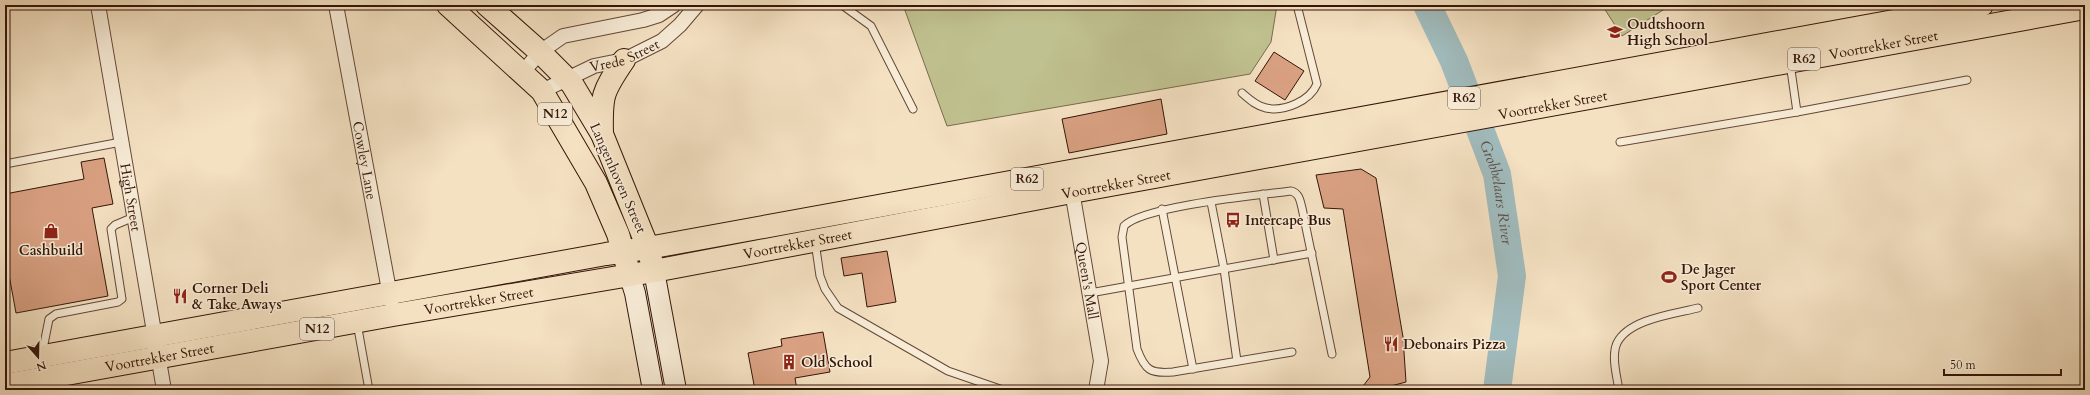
<svg xmlns="http://www.w3.org/2000/svg" width="2090" height="395" viewBox="0 0 2090 395" font-family="Cardo,serif">
<style>
.green{fill:#c0c190;stroke:#7a6b4c}
.lines{fill:none;stroke-linecap:round;stroke-linejoin:round}
.river{stroke:#a0bbbd;stroke-width:28}
.building{fill:#d9a182;stroke:#341508}
.lane-casing{stroke:#644836;stroke-width:9}
.street-casing{stroke:#644836;stroke-width:16}
.secondary-casing{stroke:#341508;stroke-width:22}
.primary-casing{stroke:#341508;stroke-width:24}
.highway-casing{stroke:#341508;stroke-width:24}
.lane{stroke:#f8ecd7;stroke-width:7}
.street{stroke:#f8ecd7;stroke-width:14}
.secondary{stroke:#f8ecd7;stroke-width:20}
.primary{stroke:#f4e1c2;stroke-width:22}
.highway{stroke:#f4e1c2;stroke-width:22}
.labels{text-anchor:middle;dominant-baseline:central;stroke-width:3;stroke-linejoin:round;paint-order:stroke}
.shield{fill:#f8ecd7;stroke:#6f5646;stroke-width:1}
.shield-label{font-size:13px;font-weight:bold;fill:#341508}
.poi-label{font-size:14px;font-weight:bold;fill:#341508;stroke:#f8ecd7;text-anchor:start}
.street-label{font-size:14px;fill:#341508;stroke:#f8ecd7}
.water-label{font-size:15px;font-style:italic;fill:#5a4f47;stroke:#f8ecd7}
</style>
<rect width="100%" height="100%" fill="#f4e1c2"/>
<filter id="stains"><feTurbulence type="fractalNoise" baseFrequency=".005" numOctaves="4"/><feColorMatrix values="0 0 0 0 .2 0 0 0 0 .09 0 0 0 0 .02 0 0 0 .5 -.17"/></filter>
<radialGradient id="worn" r=".72"><stop offset=".6" stop-color="#630" stop-opacity="0"/><stop offset="1" stop-color="#630" stop-opacity=".3"/></radialGradient>
<g class="green">
<path d="M 903,5 L 1277,5 L 1271,42 L 1250,74 L 947,126 Z"/>
<path d="M 1602,5 L 1671,5 L 1622,36 Z"/>
</g>
<g class="lines">
<path class="river" id="s1" d="M 1427,5 L 1454,61 L 1497,174 L 1512,276 L 1497,390"/>
</g>
<g class="building">
<path d="M 1274,52 L 1304,71 L 1285,100 L 1255,81 Z"/>
<path d="M 1161,99 L 1167,134 L 1069,153 L 1062,119 Z"/>
<path d="M 104,158 L 113,204 L 92,208 L 108,296 L 16,313 L 5,253 L 5,194 L 84,179 L 81,162 Z"/>
<path d="M 1361,169 L 1376,178 L 1403,337 L 1406,382 L 1391,386 L 1392,390 L 1360,390 L 1370,377 L 1343,209 L 1324,208 L 1316,175 Z"/>
<path d="M 887,251 L 896,302 L 867,307 L 862,273 L 844,276 L 841,258 Z"/>
<path d="M 823,332 L 830,372 L 795,378 L 797,390 L 755,390 L 748,353 L 782,346 L 781,339 Z"/>
</g>
<g class="lines">
<g class="lane-casing">
<g id="lane">
<path d="M 842,5 L 871,26 L 913,109"/>
<path d="M 1242,93 C 1249,99 1256,106 1266,108 C 1284,112 1310,101 1317,84 L 1297,5"/>
<path d="M 1797,112 L 1967,80"/>
<path d="M 1620,142 L 1797,112 L 1790,63"/>
<path d="M 5,164 L 121,142"/>
<path d="M 1263,194 L 1274,260"/>
<path d="M 1211,202 L 1224,269 L 1237,361"/>
<path d="M 1162,209 L 1193,369"/>
<path d="M 815,242 L 820,276 L 825,289 L 838,308 L 948,371 L 1003,390"/>
<path d="M 1090,293 L 1312,253"/>
<path d="M 357,323 L 369,390"/>
<path d="M 1292,352 L 1173,372 C 1150,374 1145,370 1137,349 L 1122,237 L 1124,226 C 1143,206 1259,195 1291,191 C 1299,193 1300,200 1302,208 L 1332,354"/>
<path d="M 42,354 L 49,319 L 56,314 L 118,302 L 122,299 L 111,229 L 115,225 L 134,217"/>
<path d="M 1619,390 C 1617,377 1611,356 1617,343 C 1629,319 1674,314 1698,308"/>
</g>
</g>
<g class="street-casing">
<g id="street">
<path id="s2" d="M 98,5 L 164,390"/>
<path id="s3" d="M 336,5 L 391,301"/>
<path d="M 523,72 L 540,52 L 563,36 L 643,20 L 659,15 L 674,5"/>
<path id="s4" d="M 542,91 L 594,66 L 624,60 L 662,41 L 680,25 L 697,5"/>
<path id="s5" d="M 1071,185 L 1101,361 L 1096,390"/>
</g>
</g>
<g class="secondary-casing">
<g id="secondary">
<path d="M 654,271 L 676,390"/>
<path d="M 629,274 L 635,293 L 653,390"/>
</g>
</g>
<g class="primary-casing">
<g id="primary">
<path d="M 648,248 L 1982,5"/>
<path id="s6" d="M 654,271 L 1072,192 L 2085,8"/>
</g>
</g>
<g class="highway-casing">
<g id="highway">
<path d="M 448,5 L 542,91 L 596,183 L 618,234 L 627,265"/>
<path d="M 602,134 C 601,96 602,92 624,60"/>
<path d="M 5,363 L 606,254 L 648,248"/>
<path id="s7" d="M 5,385 L 393,315 L 654,271 L 648,248 L 602,134 L 572,84 L 540,52 L 487,5"/>
</g>
</g>
<use href="#lane" class="lane"/>
<use href="#street" class="street"/>
<use href="#secondary" class="secondary"/>
<use href="#primary" class="primary"/>
<use href="#highway" class="highway"/>
</g>
<defs>
<g id="school-bare" transform="scale(1.2)"><path d="M0-5L7-2L0 1L-7-2ZM-4 1L0 2.5L4 1V4Q0 6-4 4Z" fill="#8f2418" stroke="#f8ecd7" stroke-width="2.5" paint-order="stroke"/></g>
<g id="bus-bare" transform="scale(1.2)"><path d="M-5-6H5V4H4V6H2V4H-2V6H-4V4H-5ZM-3.5-4V0h7V-4ZM-3.5 1.2v1.5H-2V1.2ZM2 1.2v1.5H3.5V1.2Z" fill="#8f2418" stroke="#f8ecd7" stroke-width="2.5" paint-order="stroke"/></g>
<g id="shop-bare" transform="scale(1.2)"><path d="M-5-2.5h2.3a2.7 3.5 0 0 1 5.4 0H5L5.5 6h-11ZM-1.5-2.5h3a1.5 2.3 0 0 0-3 0Z" fill="#8f2418" stroke="#f8ecd7" stroke-width="2.5" paint-order="stroke"/></g>
<g id="stadium-bare" transform="scale(1.2)"><path d="M0-5a6.5 5 0 1 0 0 10a6.5 5 0 1 0 0-10ZM-3.5-1.8h7v3.6h-7Z" fill="#8f2418" stroke="#f8ecd7" stroke-width="2.5" paint-order="stroke"/></g>
<g id="restaurant-bare" transform="scale(1.2)"><path d="M-5-6h1v4h1v-4h1v4h1v-4h1v5L-1.5 .5V6h-2V.5L-5-1ZM5-6V6H3V1.5H1.5Q1.5-4 5-6Z" fill="#8f2418" stroke="#f8ecd7" stroke-width="2.5" paint-order="stroke"/></g>
<g id="building-bare" transform="scale(1.2)"><path d="M-4-6H4V6H1V3H-1V6H-4ZM-2.5-4.3h1.7v1.8h-1.7ZM.8-4.3h1.7v1.8H.8ZM-2.5-1h1.7V.8h-1.7ZM.8-1h1.7V.8H.8Z" fill="#8f2418" stroke="#f8ecd7" stroke-width="2.5" paint-order="stroke"/></g>
</defs>
<g fill-rule="evenodd">
<use href="#school-bare" x="1615" y="32"/>
<use href="#bus-bare" x="1233" y="220"/>
<use href="#shop-bare" x="51" y="231"/>
<use href="#stadium-bare" x="1669" y="277"/>
<use href="#restaurant-bare" x="180" y="296"/>
<use href="#restaurant-bare" x="1391" y="344"/>
<use href="#building-bare" x="789" y="362"/>
</g>
<g class="labels">
<g class="shield">
<rect x="1788" y="48" width="32" height="22" rx="3"/>
<rect x="1448" y="87" width="32" height="22" rx="3"/>
<rect x="538" y="103" width="34" height="22" rx="3"/>
<rect x="1011" y="168" width="32" height="22" rx="3"/>
<rect x="300" y="318" width="34" height="22" rx="3"/>
</g>
<g class="shield-label">
<text x="1804" y="59">R62</text>
<text x="1464" y="98">R62</text>
<text x="555" y="114">N12</text>
<text x="1027" y="179">R62</text>
<text x="317" y="329">N12</text>
</g>
<g class="poi-label">
<text x="1627" y="24">Oudtshoorn<tspan x="1627" dy="16">High School</tspan></text>
<text x="1245" y="220">Intercape Bus</text>
<text x="51" y="250" text-anchor="middle">Cashbuild</text>
<text x="1681" y="269">De Jager<tspan x="1681" dy="16">Sport Center</tspan></text>
<text x="192" y="288">Corner Deli<tspan x="192" dy="16">&amp; Take Aways</tspan></text>
<text x="1403" y="344">Debonairs Pizza</text>
<text x="801" y="362">Old School</text>
</g>
<g class="street-label">
<text stroke="none"><textPath href="#s6" startOffset="1250">Voortrekker Street</textPath></text>
<text stroke="none"><textPath href="#s4" startOffset="90">Vrede Street</textPath></text>
<text stroke="none"><textPath href="#s6" startOffset="914">Voortrekker Street</textPath></text>
<text stroke="none"><textPath href="#s3" startOffset="158">Cowley Lane</textPath></text>
<text transform="translate(618 178) rotate(66)">Langenhoven Street</text>
<text stroke="none"><textPath href="#s6" startOffset="470">Voortrekker Street</textPath></text>
<text stroke="none"><textPath href="#s2" startOffset="195">High Street</textPath></text>
<text stroke="none"><textPath href="#s6" startOffset="146">Voortrekker Street</textPath></text>
<text stroke="none"><textPath href="#s5" startOffset="97">Queen's Mall</textPath></text>
<text stroke="none"><textPath href="#s7" startOffset="481">Voortrekker Street</textPath></text>
<text stroke="none"><textPath href="#s7" startOffset="157">Voortrekker Street</textPath></text>
</g>
<g class="water-label">
<text stroke="none"><textPath href="#s1" startOffset="201">Grobbelaars River</textPath></text>
</g>
</g>
<rect width="2090" height="395" fill="none" stroke="#f4e1c2" stroke-width="20"/>
<rect x="6" y="6" width="2078" height="383" fill="none" stroke="#341508" stroke-width="2"/>
<rect x="10" y="10" width="2070" height="375" fill="none" stroke="#341508"/>
<g transform="translate(38 357) rotate(160)" stroke="#f8ecd7" stroke-width="3" paint-order="stroke">
<path d="M0-3L7 15L0 10L-7 15Z" fill="#341508"/>
<text y="-6" font-size="11" font-weight="bold" text-anchor="middle" fill="#341508">N</text>
</g>
<path d="M1944 369v6h117v-6" fill="none" stroke="#341508" stroke-width="2"/>
<text x="1950" y="369" font-size="12" fill="#341508" stroke="#f8ecd7" stroke-width="3" paint-order="stroke">50 m</text>
<rect width="100%" height="100%" filter="url(#stains)"/>
<rect width="100%" height="100%" fill="url(#worn)"/>
</svg>
